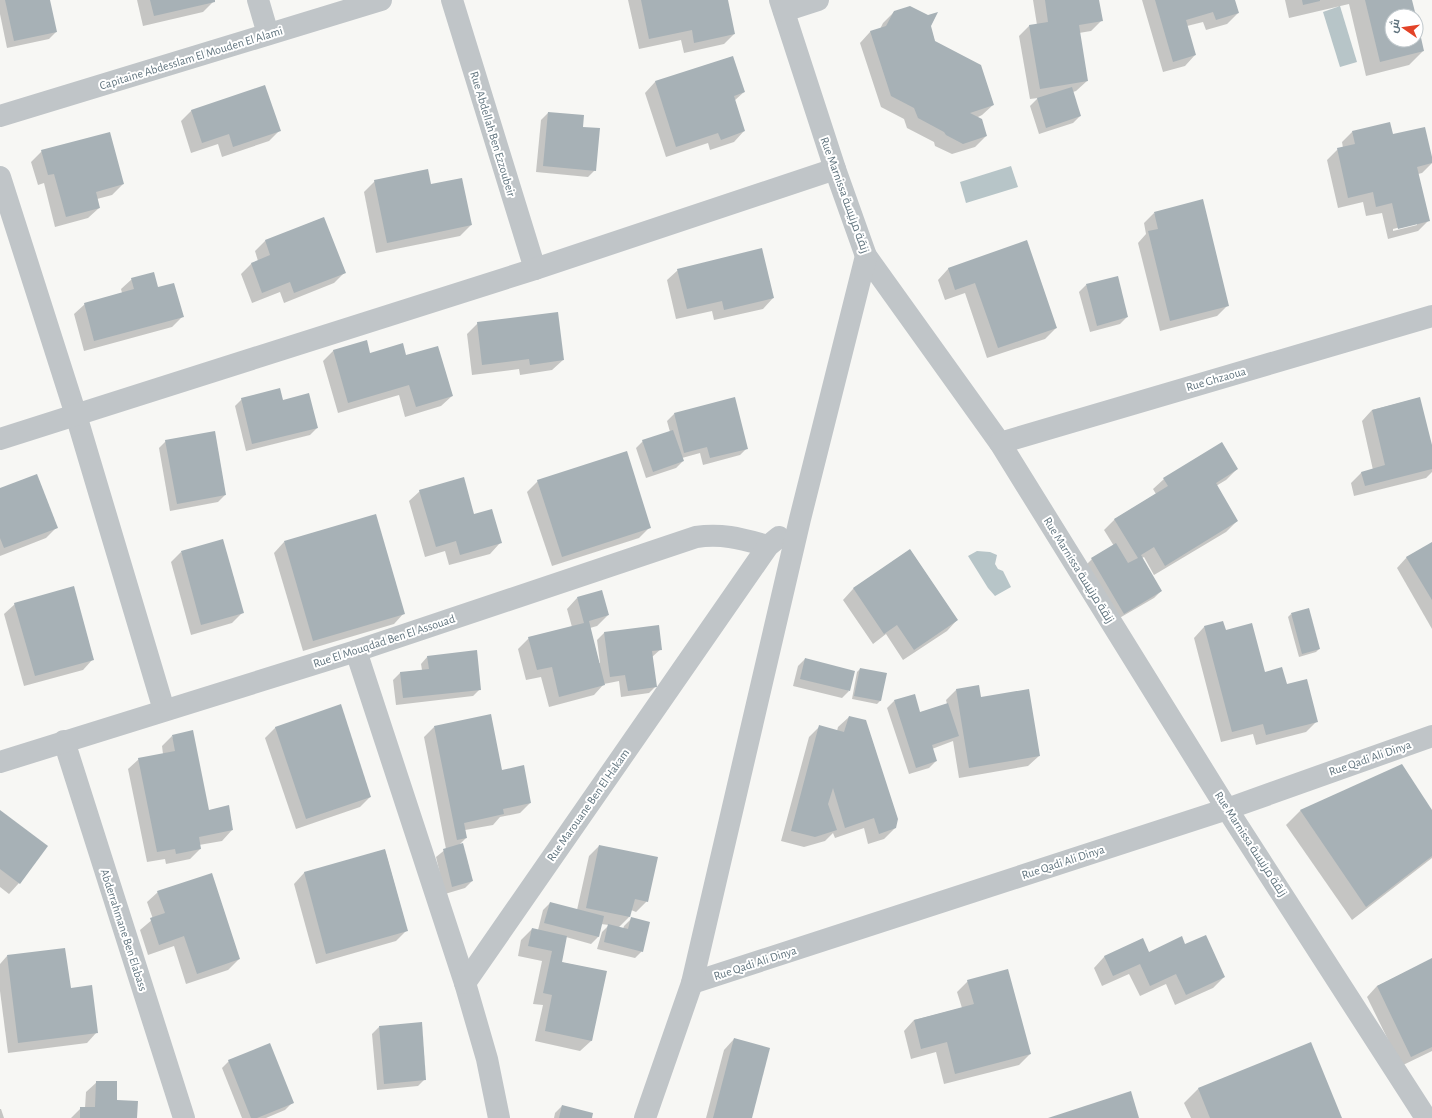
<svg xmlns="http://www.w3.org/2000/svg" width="1432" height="1118" viewBox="0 0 1432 1118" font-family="'Alegreya Sans',Cairo,sans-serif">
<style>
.water{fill:#b7c5c8}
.shadow{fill:#0003;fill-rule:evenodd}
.building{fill:#a7b1b6}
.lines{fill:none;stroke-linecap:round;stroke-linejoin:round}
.street{stroke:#c0c5c8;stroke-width:22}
.labels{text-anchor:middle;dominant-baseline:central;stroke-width:4;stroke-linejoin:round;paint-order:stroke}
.street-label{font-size:12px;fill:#62757f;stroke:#fff}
</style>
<rect width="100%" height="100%" fill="#f7f7f4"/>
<g class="water">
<path d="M 1340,6 L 1357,62 L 1340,67 L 1323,12 Z"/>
<path d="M 1011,166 L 1018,187 L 966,203 L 960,182 Z"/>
<path d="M 977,551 L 990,552 L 997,555 L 995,564 L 998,569 L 1003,571 L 1011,587 L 995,596 L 988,588 L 968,556 Z"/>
</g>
<g class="shadow">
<path d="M 0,0 L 49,0 L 56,32 L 49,39 L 7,48 L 0,14 Z"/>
<path d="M 137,0 L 214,0 L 214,1 L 203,12 L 143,26 Z"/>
<path d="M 628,0 L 727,0 L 734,34 L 724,44 L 684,53 L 681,40 L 639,49 Z"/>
<path d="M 1033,0 L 1098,0 L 1102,20 L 1091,31 L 1079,33 L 1087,81 L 1076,91 L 1073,92 L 1080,116 L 1073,123 L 1039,134 L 1030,106 L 1038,98 L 1030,99 L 1019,36 L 1029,26 L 1037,25 Z"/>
<path d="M 1142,0 L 1234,0 L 1238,13 L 1227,24 L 1206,30 L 1203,22 L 1187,26 L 1195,55 L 1185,66 L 1163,72 Z"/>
<path d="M 1285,0 L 1411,0 L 1415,16 L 1392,16 L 1392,40 L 1416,40 L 1416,22 L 1423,51 L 1409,65 L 1366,76 L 1349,4 L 1289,18 Z"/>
<path d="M 894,12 L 930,26 L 935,42 L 993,105 L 982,115 L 976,118 L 986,136 L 975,147 L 952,154 L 935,146 L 934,142 L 907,128 L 904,119 L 881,107 L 860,43 L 870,32 L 880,29 L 883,23 Z"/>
<path d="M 732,57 L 744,92 L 734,101 L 744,131 L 734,142 L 710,150 L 708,143 L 666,157 L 645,93 L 655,82 Z"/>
<path d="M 192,110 L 279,131 L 269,141 L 222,157 L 218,144 L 191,153 L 181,121 Z"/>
<path d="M 548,113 L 582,128 L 595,170 L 588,177 L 536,172 L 541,120 Z"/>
<path d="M 1352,132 L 1432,163 L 1422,173 L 1418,174 L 1428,221 L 1418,231 L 1388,239 L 1382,213 L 1366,216 L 1363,202 L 1338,208 L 1327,160 L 1338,149 L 1343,148 L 1342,142 ZM 1417,223 L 1417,225 L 1393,231 L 1393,229 Z"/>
<path d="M 42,151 L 123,184 L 112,195 L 97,199 L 99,208 L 88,218 L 55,227 L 44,183 L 38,185 L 31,162 Z"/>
<path d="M 375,181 L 471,225 L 460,236 L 376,253 L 364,192 Z"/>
<path d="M 1154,213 L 1227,306 L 1217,316 L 1160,331 L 1138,243 L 1146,234 L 1144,223 Z"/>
<path d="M 323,218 L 345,272 L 334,283 L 284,303 L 280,292 L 252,303 L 241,274 L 251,264 L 258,261 L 255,251 L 265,241 Z"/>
<path d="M 1026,242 L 1056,328 L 1045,339 L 987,358 L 965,293 L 945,300 L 938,280 L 948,269 Z"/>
<path d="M 678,270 L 773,298 L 763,309 L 714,320 L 712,311 L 676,319 L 667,280 Z"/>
<path d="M 132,279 L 158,288 L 183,316 L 172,327 L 84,351 L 74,314 L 85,304 L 122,293 L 121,289 Z"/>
<path d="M 1086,285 L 1127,317 L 1120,324 L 1090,332 L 1079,292 Z"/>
<path d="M 478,323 L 563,360 L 552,370 L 520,375 L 519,369 L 472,375 L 467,334 Z"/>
<path d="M 334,350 L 405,356 L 452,396 L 441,406 L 405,417 L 399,395 L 338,413 L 323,361 Z"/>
<path d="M 1419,398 L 1432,449 L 1432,472 L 1426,478 L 1354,496 L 1351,483 L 1361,473 L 1373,470 L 1362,421 L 1372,410 Z"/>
<path d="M 242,399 L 282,401 L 317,428 L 310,435 L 246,451 L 235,406 Z"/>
<path d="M 674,414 L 747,448 L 740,455 L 703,465 L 700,453 L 682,458 L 683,461 L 676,468 L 646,478 L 636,448 L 643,441 L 670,432 L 667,421 Z"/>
<path d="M 166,441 L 225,495 L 218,502 L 170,511 L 159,448 Z"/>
<path d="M 1237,469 L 1226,480 L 1216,486 L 1237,521 L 1226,532 L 1154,575 L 1144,557 L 1142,558 L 1161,591 L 1154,598 L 1116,620 L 1085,566 L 1092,559 L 1114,546 L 1104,530 L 1115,519 L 1156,494 L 1153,489 L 1164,479 Z"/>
<path d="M 538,481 L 650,527 L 639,538 L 552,566 L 527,492 Z"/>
<path d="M 0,489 L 57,527 L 46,538 L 0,556 Z"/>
<path d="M 420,491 L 473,515 L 500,543 L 490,554 L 449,565 L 445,551 L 425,557 L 409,501 Z"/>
<path d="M 284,542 L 404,613 L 394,624 L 303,651 L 274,553 Z"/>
<path d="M 1432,543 L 1432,629 L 1397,568 L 1407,557 Z"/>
<path d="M 910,550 L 957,620 L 947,631 L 903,660 L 886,634 L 873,644 L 843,600 L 853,589 Z"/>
<path d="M 181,552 L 243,612 L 232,623 L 191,635 L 171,562 Z"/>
<path d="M 577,598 L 608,615 L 597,626 L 590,628 L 599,663 L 600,663 L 597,640 L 604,633 L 658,626 L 661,649 L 652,657 L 656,686 L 649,693 L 621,697 L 619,681 L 604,684 L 594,695 L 549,707 L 541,677 L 526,680 L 518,649 L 529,638 L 572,627 L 567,609 Z"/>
<path d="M 15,604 L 93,659 L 83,670 L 24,686 L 4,614 Z"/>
<path d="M 1291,614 L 1319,649 L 1316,652 L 1299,657 L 1288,617 Z"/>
<path d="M 1204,627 L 1226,632 L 1264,673 L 1287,686 L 1317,721 L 1306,732 L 1256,745 L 1253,734 L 1221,742 L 1194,638 Z"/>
<path d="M 428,656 L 480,689 L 473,696 L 396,705 L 393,680 L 400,673 L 422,670 L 421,664 Z"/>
<path d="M 805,659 L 849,691 L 842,698 L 793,686 L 798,666 Z"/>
<path d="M 860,669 L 886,674 L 880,701 L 877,704 L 852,699 L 857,672 Z"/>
<path d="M 957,689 L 980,698 L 1039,756 L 1028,766 L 959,778 L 953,741 L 932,749 L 936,761 L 929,768 L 909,774 L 887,708 L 894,701 L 919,713 L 947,704 L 946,700 Z"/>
<path d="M 849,717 L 895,828 L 884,839 L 868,844 L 864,828 L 835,838 L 833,833 L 825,841 L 804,847 L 781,841 L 809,737 L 820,726 L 837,731 L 838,727 Z"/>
<path d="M 276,727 L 370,797 L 360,807 L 296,829 L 265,738 Z"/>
<path d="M 434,727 L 501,771 L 530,803 L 520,813 L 500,817 L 493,825 L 465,830 L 466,838 L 458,846 L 472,881 L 465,888 L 445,894 L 436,857 L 446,849 L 424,737 Z"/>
<path d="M 172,736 L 208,811 L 232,830 L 222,841 L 199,845 L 200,849 L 190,859 L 166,864 L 165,859 L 147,862 L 128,769 L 139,759 L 163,754 L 162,746 Z"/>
<path d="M 1402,765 L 1432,812 L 1432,858 L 1352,920 L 1286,825 L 1300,811 Z"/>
<path d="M 0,812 L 19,883 L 9,894 L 0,887 Z"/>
<path d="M 599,846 L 647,901 L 636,912 L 631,910 L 629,917 L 618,928 L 623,929 L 624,926 L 631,919 L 642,951 L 635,958 L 597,949 L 602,932 L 609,925 L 601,924 L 598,937 L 591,944 L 566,937 L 560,962 L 606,972 L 591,1041 L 580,1051 L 535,1041 L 543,1005 L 533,1004 L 542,961 L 518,956 L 521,940 L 532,929 L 538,930 L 543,910 L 550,903 L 577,910 L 589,856 Z"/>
<path d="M 385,850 L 407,930 L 396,941 L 316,964 L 294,884 L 304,873 Z"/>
<path d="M 158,892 L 239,959 L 228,970 L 186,984 L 174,946 L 148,955 L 140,930 L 153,919 L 147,902 Z"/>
<path d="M 1142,939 L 1149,953 L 1185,946 L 1224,977 L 1213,988 L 1175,1005 L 1166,984 L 1140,996 L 1129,974 L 1102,986 L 1094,968 L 1104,957 Z"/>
<path d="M 7,956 L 70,989 L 97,1032 L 87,1043 L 8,1053 L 0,991 L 0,964 Z"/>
<path d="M 1432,959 L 1432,1051 L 1401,1066 L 1367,997 L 1377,986 Z"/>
<path d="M 968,981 L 1030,1054 L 1019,1065 L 944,1084 L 936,1052 L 911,1059 L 904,1031 L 914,1020 L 962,1008 L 957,992 Z"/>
<path d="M 379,1027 L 425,1079 L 418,1086 L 377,1090 L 372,1034 Z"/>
<path d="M 734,1039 L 751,1118 L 706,1118 L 724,1050 Z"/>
<path d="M 229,1061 L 292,1103 L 285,1110 L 266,1118 L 242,1118 L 222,1068 Z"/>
<path d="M 97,1082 L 116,1101 L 136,1118 L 71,1118 L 81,1108 L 85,1108 L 86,1092 Z"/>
<path d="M 1198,1089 L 1341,1118 L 1191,1118 L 1184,1103 Z"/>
<path d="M 562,1106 L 591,1118 L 554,1118 L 555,1113 Z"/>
<path d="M 0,1109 L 1,1109 L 4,1118 L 0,1118 Z"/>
</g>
<g class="building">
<path d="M 5,0 L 50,0 L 57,32 L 14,41 Z"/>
<path d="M 150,0 L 215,0 L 215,2 L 154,16 Z"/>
<path d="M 641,0 L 728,0 L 735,34 L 694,43 L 692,30 L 649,39 Z"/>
<path d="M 1045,0 L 1099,0 L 1103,21 L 1079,25 L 1088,81 L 1040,89 L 1029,25 L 1048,22 Z"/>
<path d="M 1155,0 L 1235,0 L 1239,13 L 1216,20 L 1213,12 L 1186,20 L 1196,55 L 1173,62 Z"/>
<path d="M 1302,0 L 1320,0 L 1320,1 L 1303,5 Z"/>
<path d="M 1365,0 L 1412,0 L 1416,16 L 1392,16 L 1392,40 L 1416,40 L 1417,20 L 1424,51 L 1380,62 Z"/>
<path d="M 910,6 L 928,15 L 938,12 L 931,26 L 935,41 L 981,65 L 994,105 L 970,113 L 982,119 L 987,136 L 963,144 L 946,135 L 944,132 L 918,118 L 914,108 L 891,96 L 870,31 L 886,26 L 894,11 Z"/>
<path d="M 733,56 L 745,92 L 734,96 L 745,131 L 721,140 L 718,133 L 676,147 L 655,81 Z"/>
<path d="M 265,85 L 281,131 L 233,147 L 229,134 L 202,143 L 191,110 Z"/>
<path d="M 1072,87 L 1081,116 L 1046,128 L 1037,98 Z"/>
<path d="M 548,112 L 584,115 L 583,127 L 600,128 L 596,171 L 543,166 Z"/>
<path d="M 1390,122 L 1393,134 L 1425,127 L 1432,157 L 1432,163 L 1417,167 L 1430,221 L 1398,229 L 1392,203 L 1376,207 L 1373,192 L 1348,198 L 1337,148 L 1355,144 L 1352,131 Z"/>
<path d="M 110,132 L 124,184 L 96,192 L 100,208 L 66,217 L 54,174 L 48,175 L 41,150 Z"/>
<path d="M 428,169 L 431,184 L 462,178 L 472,225 L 387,243 L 374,180 Z"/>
<path d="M 1203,199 L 1229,306 L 1170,321 L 1148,231 L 1158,229 L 1154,212 Z"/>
<path d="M 324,217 L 346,273 L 294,293 L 290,282 L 262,293 L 251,263 L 270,255 L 265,240 Z"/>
<path d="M 1027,240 L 1057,328 L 998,348 L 975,283 L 955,290 L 948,268 Z"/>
<path d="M 762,248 L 774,298 L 724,310 L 722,301 L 687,309 L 677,269 Z"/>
<path d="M 154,272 L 158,287 L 174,283 L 184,317 L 94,341 L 84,303 L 134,289 L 131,278 Z"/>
<path d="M 1118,276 L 1128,317 L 1097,326 L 1086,284 Z"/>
<path d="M 558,312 L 564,360 L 530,365 L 529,359 L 482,365 L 477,322 Z"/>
<path d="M 367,340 L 370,353 L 403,343 L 406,355 L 438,346 L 453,396 L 416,407 L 409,385 L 348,403 L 333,350 Z"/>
<path d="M 280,388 L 283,400 L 309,393 L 318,428 L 252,444 L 241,398 Z"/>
<path d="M 735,397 L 748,449 L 710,458 L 707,447 L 684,453 L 674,413 Z"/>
<path d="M 1420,397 L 1432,445 L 1432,469 L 1365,486 L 1361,472 L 1385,465 L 1372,410 Z"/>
<path d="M 673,430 L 684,461 L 653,472 L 642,440 Z"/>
<path d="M 215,431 L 226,495 L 177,504 L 165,440 Z"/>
<path d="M 1222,442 L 1238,469 L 1216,483 L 1238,521 L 1165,566 L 1154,547 L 1141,555 L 1162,591 L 1124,614 L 1091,558 L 1116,543 L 1128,563 L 1138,558 L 1114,519 L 1168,486 L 1163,478 Z"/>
<path d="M 627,451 L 651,528 L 562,557 L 537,480 Z"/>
<path d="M 37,474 L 58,528 L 4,548 L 0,538 L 0,488 Z"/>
<path d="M 464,477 L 474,514 L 492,509 L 502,543 L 460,555 L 456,541 L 436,547 L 419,490 Z"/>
<path d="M 376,514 L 405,614 L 313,641 L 284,541 Z"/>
<path d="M 223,539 L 244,613 L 201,625 L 181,551 Z"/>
<path d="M 1432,542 L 1432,600 L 1406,557 Z"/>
<path d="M 910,549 L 958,620 L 914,650 L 897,625 L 884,634 L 853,588 Z"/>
<path d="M 74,586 L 94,660 L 35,676 L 14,603 Z"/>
<path d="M 602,590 L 609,615 L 589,621 L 605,685 L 559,697 L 552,667 L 537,670 L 528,637 L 584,623 L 577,597 Z"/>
<path d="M 1309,608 L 1320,649 L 1302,654 L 1291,613 Z"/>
<path d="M 1223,621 L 1226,630 L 1252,623 L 1265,672 L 1282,667 L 1287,684 L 1307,679 L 1318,722 L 1266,735 L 1263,724 L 1232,732 L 1204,626 Z"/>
<path d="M 659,625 L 662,650 L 652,651 L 657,687 L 628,691 L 625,675 L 610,677 L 604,632 Z"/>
<path d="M 477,650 L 481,690 L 403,698 L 400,672 L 429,669 L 427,656 Z"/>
<path d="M 805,658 L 855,671 L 850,691 L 800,679 Z"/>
<path d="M 860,668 L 887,673 L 881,701 L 854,696 Z"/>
<path d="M 979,685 L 981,697 L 1029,689 L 1040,756 L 969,768 L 956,689 Z"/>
<path d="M 915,694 L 920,712 L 948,703 L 959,736 L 932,745 L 937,761 L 916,768 L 894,700 Z"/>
<path d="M 341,704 L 371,797 L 306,819 L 275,727 Z"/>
<path d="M 491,714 L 502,770 L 524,765 L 531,803 L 503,809 L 504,814 L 464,823 L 467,838 L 457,840 L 434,726 Z"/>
<path d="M 849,716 L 866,720 L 898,819 L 896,828 L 879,834 L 874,818 L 845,828 L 833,788 L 828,804 L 837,830 L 815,837 L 791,831 L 819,725 L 844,732 Z"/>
<path d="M 193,730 L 209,810 L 229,805 L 233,830 L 199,837 L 201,849 L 176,854 L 175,849 L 157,852 L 138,758 L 175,751 L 172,735 Z"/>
<path d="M 1402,764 L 1432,810 L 1432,856 L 1366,907 L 1300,810 Z"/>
<path d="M 0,810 L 48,846 L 20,884 L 0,869 Z"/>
<path d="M 463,843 L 473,881 L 452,887 L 443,849 Z"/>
<path d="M 599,845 L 658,857 L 648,902 L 635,899 L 630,917 L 586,908 Z"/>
<path d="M 385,849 L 408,931 L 326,954 L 304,872 Z"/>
<path d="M 212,873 L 240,959 L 197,974 L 184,936 L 159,945 L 150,918 L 165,913 L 157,891 Z"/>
<path d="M 550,902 L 604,916 L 599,937 L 544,923 Z"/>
<path d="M 631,917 L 650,922 L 643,952 L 604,942 L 608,924 L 628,929 Z"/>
<path d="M 532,928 L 567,936 L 562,962 L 607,971 L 592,1041 L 545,1031 L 552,995 L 543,993 L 552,951 L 528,946 Z"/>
<path d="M 1206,935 L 1225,977 L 1186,995 L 1176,974 L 1150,986 L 1140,964 L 1113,976 L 1104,956 L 1143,938 L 1149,952 L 1182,936 L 1185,944 Z"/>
<path d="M 65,948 L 71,988 L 92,985 L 98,1033 L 18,1043 L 7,955 Z"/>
<path d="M 1432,958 L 1432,1047 L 1411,1057 L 1377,986 Z"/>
<path d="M 1008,969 L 1031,1054 L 955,1074 L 947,1042 L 921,1049 L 914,1020 L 974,1004 L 967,980 Z"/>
<path d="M 422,1022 L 426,1080 L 384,1084 L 379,1026 Z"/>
<path d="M 734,1038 L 770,1048 L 752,1118 L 713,1118 Z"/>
<path d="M 1311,1042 L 1342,1118 L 1210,1118 L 1198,1088 Z"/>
<path d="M 270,1043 L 294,1103 L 257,1118 L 251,1118 L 228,1060 Z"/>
<path d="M 96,1081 L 117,1081 L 117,1100 L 138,1101 L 137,1118 L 80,1118 L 80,1107 L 95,1107 Z"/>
<path d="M 1131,1091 L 1139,1118 L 1048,1118 Z"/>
<path d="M 562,1105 L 593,1113 L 592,1118 L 559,1118 Z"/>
</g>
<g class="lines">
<g class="street">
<path d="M 258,0 L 268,34"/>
<path d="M 452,0 L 535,269"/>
<path d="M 780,0 L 835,169 L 866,256 L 1000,443 L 1227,809 L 1426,1118"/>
<path d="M 784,11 L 818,0"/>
<path d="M 0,116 L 381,0"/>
<path d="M 0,177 L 76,415 L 164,710"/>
<path d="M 0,439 L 535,269 L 835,169"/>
<path d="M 1000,443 L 1432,316"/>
<path d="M 356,651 L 465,983 L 487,1059 L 499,1118"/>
<path d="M 64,741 L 184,1118"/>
<path d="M 0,762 L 356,651 L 696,537 C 723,533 742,539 768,546"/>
<path d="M 465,983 L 768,546 L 779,537"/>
<path d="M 692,983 L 1227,809 L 1432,736"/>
<path d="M 645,1118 L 692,983 L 800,519 L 866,256"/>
</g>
</g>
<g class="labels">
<g class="street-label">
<text transform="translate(191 58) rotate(-17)">Capitaine Abdesslam El Mouden El Alami</text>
<text transform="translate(493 134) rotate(73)">Rue Abdellah Ben Ezzoubeir</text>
<text transform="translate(845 195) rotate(70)">Rue Marnissa زنقة مرنيسة</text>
<text transform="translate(1216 379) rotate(-16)">Rue Ghzaoua</text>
<text transform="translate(1079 570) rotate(58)">Rue Marnissa زنقة مرنيسة</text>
<text transform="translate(384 641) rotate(-18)">Rue El Mouqdad Ben El Assouad</text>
<text transform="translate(1370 758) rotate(-19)">Rue Qadi Ali Dinya</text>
<text transform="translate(588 805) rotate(-55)">Rue Marouane Ben El Hakam</text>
<text transform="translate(1251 844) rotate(57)">Rue Marnissa زنقة مرنيسة</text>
<text transform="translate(1063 862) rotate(-18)">Rue Qadi Ali Dinya</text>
<text transform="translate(124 930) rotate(72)">Abderrahmane Ben Elabass</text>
<text transform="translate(755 963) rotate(-18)">Rue Qadi Ali Dinya</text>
</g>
</g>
<g transform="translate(1404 28) rotate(283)"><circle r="19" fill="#ffffff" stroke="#c0c8cc"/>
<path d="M0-3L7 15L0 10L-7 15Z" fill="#e34328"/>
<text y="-6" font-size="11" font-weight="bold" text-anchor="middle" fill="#62757f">ش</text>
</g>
</svg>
